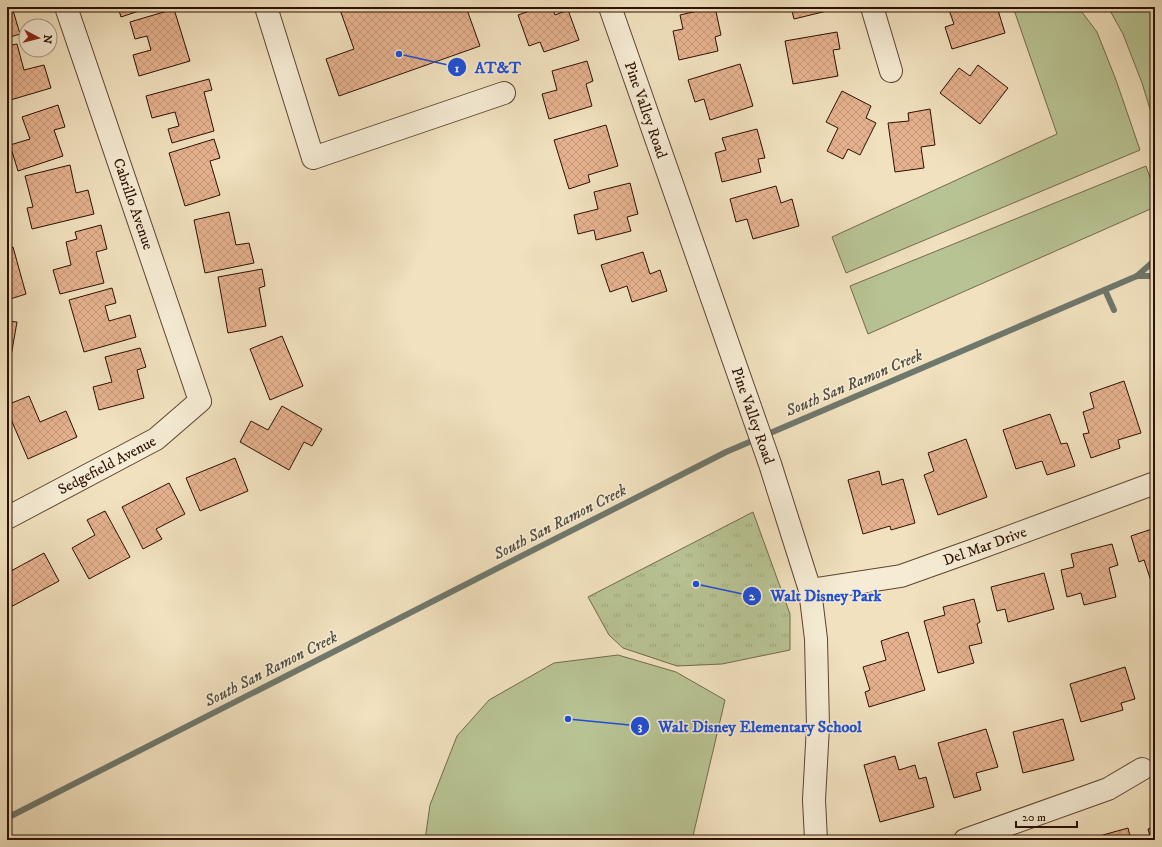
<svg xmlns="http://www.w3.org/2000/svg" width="1162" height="847" viewBox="0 0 1162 847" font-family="'IM FELL DW Pica',serif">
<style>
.grass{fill:#b8c393;stroke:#726a4a}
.park{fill:url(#park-tufts);stroke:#726a4a}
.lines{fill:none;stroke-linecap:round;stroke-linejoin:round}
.stream{stroke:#6f786c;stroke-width:6}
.building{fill:url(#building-cross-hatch);stroke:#2c1001}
.minor-casing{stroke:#5d4430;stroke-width:24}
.minor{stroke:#f6ecd5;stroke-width:22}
.labels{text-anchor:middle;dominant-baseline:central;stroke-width:3;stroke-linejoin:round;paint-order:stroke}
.street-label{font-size:15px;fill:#2c1001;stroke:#f6ecd5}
.water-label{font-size:16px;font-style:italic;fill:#534d3f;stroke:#f6ecd5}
.leader{fill:none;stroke:#1d4ed8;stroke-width:1.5}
.callout-dot{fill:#1d4ed8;stroke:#f6ecd5;stroke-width:1.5}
.mark-label{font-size:12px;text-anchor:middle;font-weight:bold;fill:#fff}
.callout-label{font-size:16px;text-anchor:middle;font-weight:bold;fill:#1d4ed8;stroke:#f6ecd5;stroke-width:3;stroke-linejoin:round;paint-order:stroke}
</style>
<defs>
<pattern id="park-tufts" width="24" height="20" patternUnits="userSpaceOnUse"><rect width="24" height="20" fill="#b8c393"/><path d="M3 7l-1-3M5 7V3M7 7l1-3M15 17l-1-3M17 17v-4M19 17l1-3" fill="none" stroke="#9ea67d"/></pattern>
<pattern id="building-cross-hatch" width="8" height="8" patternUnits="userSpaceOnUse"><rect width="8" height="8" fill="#e6b28f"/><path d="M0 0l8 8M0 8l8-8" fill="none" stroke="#c5987a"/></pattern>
</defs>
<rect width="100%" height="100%" fill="#f1e1be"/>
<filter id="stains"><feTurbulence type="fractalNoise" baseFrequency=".005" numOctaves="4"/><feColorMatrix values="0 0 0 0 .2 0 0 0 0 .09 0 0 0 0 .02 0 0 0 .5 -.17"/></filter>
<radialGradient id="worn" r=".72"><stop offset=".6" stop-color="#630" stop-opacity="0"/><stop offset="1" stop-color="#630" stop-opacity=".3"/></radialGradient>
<g class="grass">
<path d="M 1013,7 L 1078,7 L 1097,32 L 1116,80 L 1140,150 L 846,273 L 832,237 L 1057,134 Z"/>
<path d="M 1108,7 L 1155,7 L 1155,125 L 1142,83 L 1123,34 Z"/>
<path d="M 1146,166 L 1155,192 L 1155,207 L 868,334 L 850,286 Z"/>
<path d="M 618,655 L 676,672 L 725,700 L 692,840 L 425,840 L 430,805 L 457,736 L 489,700 L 554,663 Z"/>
</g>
<path class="park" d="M 753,512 L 790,614 L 790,650 L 722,664 L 677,666 L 623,648 L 609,635 L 588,597 Z"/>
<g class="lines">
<g class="stream">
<path d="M 1137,276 L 1155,260"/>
<path d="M 1105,290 L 1114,310"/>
<path d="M 7,818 L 726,452 L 1137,276 L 1155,276"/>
</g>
</g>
<g class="building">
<path d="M 7,7 L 12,7 L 20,34 L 7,38 Z"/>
<path d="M 118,7 L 151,7 L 121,17 Z"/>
<path d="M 339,7 L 466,7 L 480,46 L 339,96 L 326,59 L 354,49 Z"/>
<path d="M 541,7 L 552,7 L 555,15 L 568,10 L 579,40 L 544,52 L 540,42 L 529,46 L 518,15 Z"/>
<path d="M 715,7 L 721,35 L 715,37 L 718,51 L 679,60 L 673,31 L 683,29 L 680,15 Z"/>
<path d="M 791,7 L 839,7 L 839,8 L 794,19 Z"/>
<path d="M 948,7 L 997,7 L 1005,33 L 952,49 L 945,27 L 954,24 Z"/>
<path d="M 174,9 L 190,61 L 139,76 L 133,55 L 151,50 L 147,36 L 135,39 L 130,22 Z"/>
<path d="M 837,32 L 840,49 L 833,50 L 838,76 L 793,84 L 785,41 Z"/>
<path d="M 17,44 L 24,70 L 44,65 L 51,88 L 7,101 L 7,46 Z"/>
<path d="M 587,61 L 593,81 L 586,84 L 592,106 L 549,119 L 542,94 L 557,90 L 552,71 Z"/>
<path d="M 740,64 L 753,106 L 710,120 L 704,99 L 695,102 L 688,80 Z"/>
<path d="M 978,65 L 1008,88 L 980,124 L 940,93 L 959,68 L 970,76 Z"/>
<path d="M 209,79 L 212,90 L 204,92 L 214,131 L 172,143 L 168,129 L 179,126 L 175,112 L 152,118 L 146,96 Z"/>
<path d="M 842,91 L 871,106 L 866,118 L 876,123 L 860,155 L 848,149 L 843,159 L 827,151 L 838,128 L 826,122 Z"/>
<path d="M 58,105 L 65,127 L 54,130 L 63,156 L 18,171 L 10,145 L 30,139 L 22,117 Z"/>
<path d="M 930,109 L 935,145 L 921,147 L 924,168 L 895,172 L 888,123 L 909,121 L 908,113 Z"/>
<path d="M 606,125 L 618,166 L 588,175 L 590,182 L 569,189 L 554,140 Z"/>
<path d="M 757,129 L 765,158 L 758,159 L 761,172 L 722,182 L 715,153 L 726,150 L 722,138 Z"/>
<path d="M 214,139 L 220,158 L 210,161 L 220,195 L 185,206 L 169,153 Z"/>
<path d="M 70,165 L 76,193 L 88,190 L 94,214 L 32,229 L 27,208 L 33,207 L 25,176 Z"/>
<path d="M 630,183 L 638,214 L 627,217 L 631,231 L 596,240 L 594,230 L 578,234 L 574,215 L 598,209 L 594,192 Z"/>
<path d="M 776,186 L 781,203 L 792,199 L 799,226 L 753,239 L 747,219 L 736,222 L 730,199 Z"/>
<path d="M 229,212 L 236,245 L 249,243 L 254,263 L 205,273 L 194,220 Z"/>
<path d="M 101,225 L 107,249 L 96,252 L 104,283 L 60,294 L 53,270 L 71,265 L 66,242 L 77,239 L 75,232 Z"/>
<path d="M 13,247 L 26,294 L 7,300 L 7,248 Z"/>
<path d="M 643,252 L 650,274 L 660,270 L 667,291 L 632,302 L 627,286 L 610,292 L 601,265 Z"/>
<path d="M 262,269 L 265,286 L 259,288 L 266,326 L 228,333 L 218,277 Z"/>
<path d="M 112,288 L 116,303 L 105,306 L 109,321 L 130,315 L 136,337 L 84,352 L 69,300 Z"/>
<path d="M 7,321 L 17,322 L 7,379 Z"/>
<path d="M 282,336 L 303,386 L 270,400 L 250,349 Z"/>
<path d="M 140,348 L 146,367 L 137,370 L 144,398 L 99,410 L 93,387 L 112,382 L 105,357 Z"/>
<path d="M 1124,381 L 1141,433 L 1118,440 L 1120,448 L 1091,458 L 1083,434 L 1089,433 L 1083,412 L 1094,408 L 1090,393 Z"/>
<path d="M 29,396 L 40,422 L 66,411 L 77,437 L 28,459 L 7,410 L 7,405 Z"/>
<path d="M 282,406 L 322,429 L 312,446 L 304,442 L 289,470 L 240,442 L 251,421 L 268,430 Z"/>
<path d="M 1050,414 L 1061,444 L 1067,443 L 1075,466 L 1047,475 L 1042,461 L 1016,469 L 1003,430 Z"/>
<path d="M 966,439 L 987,497 L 938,515 L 924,475 L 934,471 L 928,453 Z"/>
<path d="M 235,458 L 248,491 L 200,511 L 186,478 Z"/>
<path d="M 879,471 L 882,485 L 903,479 L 915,523 L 891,530 L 890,526 L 863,534 L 848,480 Z"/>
<path d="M 169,483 L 185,514 L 156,529 L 162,539 L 143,549 L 122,507 Z"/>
<path d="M 105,511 L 130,557 L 89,579 L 72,548 L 95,535 L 87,520 Z"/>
<path d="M 1155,528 L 1155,587 L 1153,587 L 1144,560 L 1139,562 L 1131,536 Z"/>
<path d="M 1112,544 L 1118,565 L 1109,568 L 1116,597 L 1084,605 L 1081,593 L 1067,597 L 1061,570 L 1074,567 L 1071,554 Z"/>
<path d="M 44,553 L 59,581 L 7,609 L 7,562 L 11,571 Z"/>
<path d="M 1044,573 L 1054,609 L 1008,622 L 1005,609 L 997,611 L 991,587 Z"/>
<path d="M 974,599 L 980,622 L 977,624 L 982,643 L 969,646 L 974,663 L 938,673 L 924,621 L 945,615 L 943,607 Z"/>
<path d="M 908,632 L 925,690 L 869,707 L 865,692 L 870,690 L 863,667 L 886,660 L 881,641 Z"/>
<path d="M 1125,667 L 1135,699 L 1121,703 L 1123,710 L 1081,722 L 1070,684 Z"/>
<path d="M 1063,719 L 1074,760 L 1023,773 L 1013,732 Z"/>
<path d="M 986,729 L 998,767 L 976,773 L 981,790 L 954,798 L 938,743 Z"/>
<path d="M 895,756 L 899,770 L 915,765 L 919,779 L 926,777 L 934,807 L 880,822 L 864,765 Z"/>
<path d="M 1155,826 L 1155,840 L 1151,840 L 1148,829 Z"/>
<path d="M 1128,828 L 1131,840 L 1085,840 Z"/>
</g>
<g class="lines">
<g class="minor-casing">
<g id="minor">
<path d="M 266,7 L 313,158 L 504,93"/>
<path id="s1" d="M 610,7 L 770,464 L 810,590 L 816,639 L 818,726 L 814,800 L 816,840"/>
<path d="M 872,7 L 891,71"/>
<path id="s2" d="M 7,518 L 156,439 L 200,401 L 66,7"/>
<path id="s3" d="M 810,590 L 901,576 L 974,550 L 1155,483"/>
<path d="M 965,840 L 1108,789 L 1142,769"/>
</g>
</g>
<use href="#minor" class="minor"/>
</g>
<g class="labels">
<g class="street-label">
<text stroke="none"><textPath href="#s1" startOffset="109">Pine Valley Road</textPath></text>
<text transform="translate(133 204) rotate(71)">Cabrillo Avenue</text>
<text stroke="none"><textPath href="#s1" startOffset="433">Pine Valley Road</textPath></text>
<text stroke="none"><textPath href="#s2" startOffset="113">Sedgefield Avenue</textPath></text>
<text stroke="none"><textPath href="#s3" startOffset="181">Del Mar Drive</textPath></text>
</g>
<g class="water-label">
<text transform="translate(854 383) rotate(-23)">South San Ramon Creek</text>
<text transform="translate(560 522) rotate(-27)">South San Ramon Creek</text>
<text transform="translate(271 669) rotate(-27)">South San Ramon Creek</text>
</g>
</g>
<path class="leader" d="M399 54L457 67M696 584L752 596M568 719L640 726"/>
<g class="callout-dot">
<circle cx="399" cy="54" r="4"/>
<circle cx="696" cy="584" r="4"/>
<circle cx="568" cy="719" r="4"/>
<circle cx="457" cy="67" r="10"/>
<circle cx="752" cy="596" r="10"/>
<circle cx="640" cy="726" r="10"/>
</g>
<g class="mark-label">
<text x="457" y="72">1</text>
<text x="752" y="600">2</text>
<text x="640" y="730">3</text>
</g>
<g class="callout-label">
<text x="498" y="73">AT&amp;T</text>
<text x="826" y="601">Walt Disney Park</text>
<text x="760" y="732">Walt Disney Elementary School</text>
</g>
<rect width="1162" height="847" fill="none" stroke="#f1e1be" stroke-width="24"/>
<rect x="8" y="8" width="1146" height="831" fill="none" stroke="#2c1001" stroke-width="2"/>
<rect x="12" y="12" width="1138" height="823" fill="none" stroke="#2c1001"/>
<g transform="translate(38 38) rotate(97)"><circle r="19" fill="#f6ecd5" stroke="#a59480"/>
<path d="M0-3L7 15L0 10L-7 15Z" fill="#8f2418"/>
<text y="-6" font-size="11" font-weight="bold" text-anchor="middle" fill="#2c1001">N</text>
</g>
<path d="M1016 821v6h61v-6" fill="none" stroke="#2c1001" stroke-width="2"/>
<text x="1022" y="821" font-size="12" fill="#2c1001" stroke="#f6ecd5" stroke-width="3" paint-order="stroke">20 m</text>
<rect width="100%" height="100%" filter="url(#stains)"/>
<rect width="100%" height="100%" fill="url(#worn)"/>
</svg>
